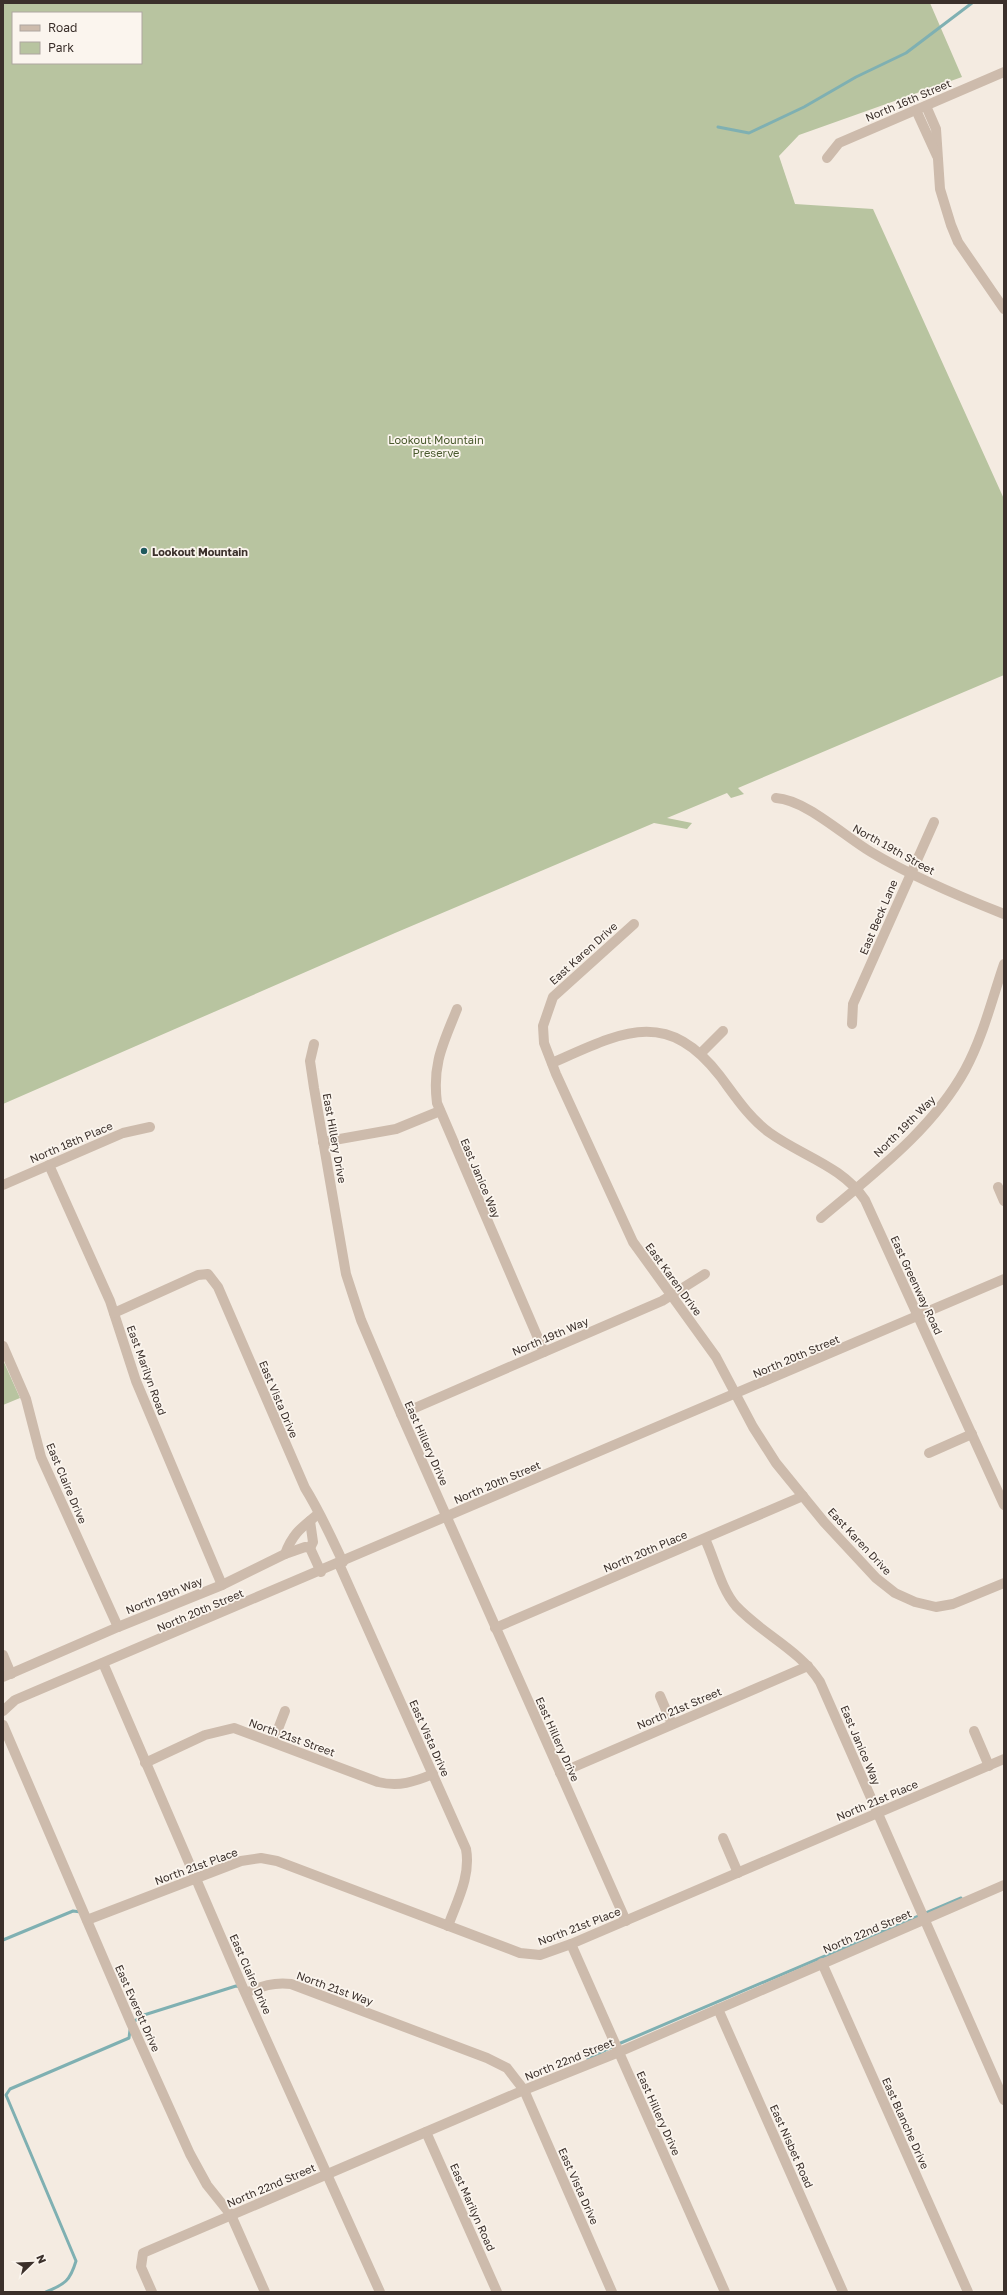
<svg xmlns="http://www.w3.org/2000/svg" width="1007" height="2295" viewBox="0 0 1007 2295" font-family="'Golos Text',sans-serif">
<style>
.green{fill:#b8c4a0;fill-rule:evenodd}
.lines{fill:none;stroke-linecap:round;stroke-linejoin:round}
.stream{stroke:#7fb0b2;stroke-width:3}
.minor{stroke:#cdbbac;stroke-width:10}
.poi-dot{fill:#1f5a5e;stroke:#fbf5ee;stroke-width:1.5}
.labels{text-anchor:middle;dominant-baseline:central;stroke-width:3.5;stroke-linejoin:round;paint-order:stroke}
.street-label{font-size:11px;fill:#3b302b;stroke:#fbf5ee}
.park-label{font-size:11px;fill:#4a5a2e;stroke:#fbf5ee}
.poi-label{font-size:11px;font-weight:bold;fill:#3b302b;stroke:#fbf5ee;text-anchor:start}
</style>
<rect width="100%" height="100%" fill="#f4ebe1"/>
<g class="green">
<path d="M 3,3 L 930,3 L 962,77 L 799,135 L 779,156 L 795,204 L 873,209 L 1004,499 L 1004,675 L 738,788 L 744,794 L 731,798 L 727,793 L 667,818 L 692,823 L 687,829 L 654,823 L 395,933 L 3,1104 ZM 13,13 L 141,13 L 141,63 L 13,63 Z"/>
<path d="M 3,1360 L 20,1398 L 3,1405 Z"/>
</g>
<g class="lines">
<g class="stream">
<path d="M 718,127 L 749,133 L 804,107 L 856,77 L 906,53 L 972,3"/>
<path d="M 3,1940 L 73,1911 L 81,1912"/>
<path d="M 133,2022 L 144,2015 L 236,1986 L 240,1987"/>
<path d="M 588,2059 L 616,2045 L 961,1898"/>
<path d="M 46,2292 C 65,2284 70,2281 76,2261 L 6,2095 L 10,2089 L 129,2038 L 130,2030"/>
</g>
<g class="minor">
<path d="M 926,106 L 936,129 L 940,189 L 951,225 L 958,242 L 1004,309"/>
<path d="M 916,110 L 937,156"/>
<path d="M 827,158 L 839,143 L 1004,72"/>
<path d="M 776,798 C 806,800 844,836 871,852 C 913,877 958,896 1004,914"/>
<path d="M 634,924 L 553,997 L 543,1026 L 544,1043 L 556,1074 L 633,1242 L 716,1357 L 753,1427 L 776,1463 L 824,1522 L 876,1578 L 895,1593 L 915,1602 L 936,1607 L 953,1604 L 1004,1583"/>
<path d="M 457,1009 C 443,1044 432,1064 437,1103 L 544,1352"/>
<path d="M 852,1024 L 853,1004 L 934,822"/>
<path d="M 314,1044 L 310,1061 L 314,1088 L 346,1274 L 361,1320 L 401,1414 L 626,1921"/>
<path d="M 701,1053 L 723,1031"/>
<path d="M 552,1063 C 620,1033 666,1006 720,1076 C 735,1096 749,1118 770,1133 C 802,1156 842,1166 865,1200 L 1004,1505"/>
<path d="M 323,1142 L 396,1129 L 440,1111"/>
<path d="M 49,1165 L 110,1301 L 136,1381 L 222,1585"/>
<path d="M 3,1185 L 123,1133 L 150,1127"/>
<path d="M 998,1187 L 1004,1201"/>
<path d="M 821,1218 C 873,1174 932,1130 965,1070 C 983,1037 992,999 1004,964"/>
<path d="M 114,1313 L 198,1275 L 208,1274 L 218,1287 L 305,1488 C 320,1512 331,1537 343,1562"/>
<path d="M 3,1346 L 26,1399 L 41,1457 L 118,1627"/>
<path d="M 401,1414 L 662,1301 L 705,1274"/>
<path d="M 929,1453 L 972,1434"/>
<path d="M 705,1539 C 715,1560 721,1589 736,1606 C 762,1634 800,1650 820,1682 L 1004,2100"/>
<path d="M 310,1548 L 313,1542 L 310,1521"/>
<path d="M 285,1554 L 305,1547 L 310,1548 L 321,1572"/>
<path d="M 339,1564 L 466,1849 C 471,1876 457,1901 448,1926"/>
<path d="M 495,1628 L 803,1496"/>
<path d="M 3,1655 L 11,1674"/>
<path d="M 103,1663 L 243,1988 L 380,2292"/>
<path d="M 3,1677 L 118,1627 L 222,1585 L 285,1554 C 293,1533 301,1528 318,1514"/>
<path d="M 660,1696 L 672,1724"/>
<path d="M 3,1711 L 15,1700 L 1004,1279"/>
<path d="M 3,1725 L 131,2023 L 190,2154 L 207,2185 L 231,2215 L 265,2292"/>
<path d="M 974,1731 L 989,1766"/>
<path d="M 273,1742 L 285,1711"/>
<path d="M 145,1763 L 205,1735 L 234,1728 L 378,1782 C 399,1787 414,1782 433,1774"/>
<path d="M 560,1773 L 808,1666"/>
<path d="M 723,1838 L 738,1873"/>
<path d="M 87,1920 L 241,1861 L 261,1858 L 277,1861 L 520,1953 L 540,1955 L 571,1944 L 1004,1759"/>
<path d="M 571,1944 L 725,2292"/>
<path d="M 822,1963 L 968,2292"/>
<path d="M 246,1993 C 261,1986 274,1982 291,1984 L 487,2058 L 507,2068 L 524,2090 L 612,2292"/>
<path d="M 718,2009 L 843,2292"/>
<path d="M 426,2132 L 497,2292"/>
<path d="M 152,2292 L 141,2267 L 143,2253 L 524,2090 L 619,2052 L 1004,1885"/>
</g>
</g>
<circle class="poi-dot" cx="144" cy="551" r="4"/>
<g class="labels">
<g class="street-label">
<text transform="translate(908 100) rotate(-23)">North 16th Street</text>
<text transform="translate(894 849) rotate(29)">North 19th Street</text>
<text transform="translate(878 917) rotate(-67)">East Beck Lane</text>
<text transform="translate(583 953) rotate(-42)">East Karen Drive</text>
<text transform="translate(904 1126) rotate(-45)">North 19th Way</text>
<text transform="translate(335 1138) rotate(80)">East Hillery Drive</text>
<text transform="translate(71 1142) rotate(-23)">North 18th Place</text>
<text transform="translate(481 1178) rotate(67)">East Janice Way</text>
<text transform="translate(674 1279) rotate(54)">East Karen Drive</text>
<text transform="translate(917 1285) rotate(65)">East Greenway Road</text>
<text transform="translate(550 1336) rotate(-23)">North 19th Way</text>
<text transform="translate(796 1356) rotate(-23)">North 20th Street</text>
<text transform="translate(147 1370) rotate(70)">East Marilyn Road</text>
<text transform="translate(279 1399) rotate(67)">East Vista Drive</text>
<text transform="translate(427 1443) rotate(66)">East Hillery Drive</text>
<text transform="translate(497 1482) rotate(-23)">North 20th Street</text>
<text transform="translate(67 1483) rotate(67)">East Claire Drive</text>
<text transform="translate(860 1541) rotate(47)">East Karen Drive</text>
<text transform="translate(645 1551) rotate(-23)">North 20th Place</text>
<text transform="translate(164 1595) rotate(-22)">North 19th Way</text>
<text transform="translate(200 1610) rotate(-23)">North 20th Street</text>
<text transform="translate(679 1708) rotate(-23)">North 21st Street</text>
<text transform="translate(292 1737) rotate(20)">North 21st Street</text>
<text transform="translate(430 1738) rotate(66)">East Vista Drive</text>
<text transform="translate(558 1739) rotate(66)">East Hillery Drive</text>
<text transform="translate(861 1745) rotate(67)">East Janice Way</text>
<text transform="translate(877 1800) rotate(-23)">North 21st Place</text>
<text transform="translate(196 1866) rotate(-20)">North 21st Place</text>
<text transform="translate(579 1926) rotate(-21)">North 21st Place</text>
<text transform="translate(867 1931) rotate(-23)">North 22nd Street</text>
<text transform="translate(251 1974) rotate(66)">East Claire Drive</text>
<text transform="translate(335 1988) rotate(20)">North 21st Way</text>
<text transform="translate(138 2008) rotate(66)">East Everett Drive</text>
<text transform="translate(569 2059) rotate(-22)">North 22nd Street</text>
<text transform="translate(659 2113) rotate(66)">East Hillery Drive</text>
<text transform="translate(906 2123) rotate(66)">East Blanche Drive</text>
<text transform="translate(792 2146) rotate(66)">East Nisbet Road</text>
<text transform="translate(271 2185) rotate(-23)">North 22nd Street</text>
<text transform="translate(579 2186) rotate(66)">East Vista Drive</text>
<text transform="translate(473 2207) rotate(66)">East Marilyn Road</text>
</g>
<g class="park-label">
<text x="436" y="439">Lookout Mountain<tspan x="436" dy="13">Preserve</tspan></text>
</g>
<g class="poi-label">
<text x="152" y="551">Lookout Mountain</text>
</g>
</g>
<rect width="1007" height="2295" fill="none" stroke="#3b302b" stroke-width="8"/>
<rect x="12" y="12" width="130" height="52" fill="#fbf5ee" stroke="#aea6a0"/>
<rect x="20" y="25" width="20" height="6" fill="#cdbbac" stroke="#aea6a0"/>
<text x="48" y="32" font-size="12" fill="#3b302b">Road</text>
<rect x="20" y="42" width="20" height="12" fill="#b8c4a0" stroke="#aea6a0"/>
<text x="48" y="52" font-size="12" fill="#3b302b">Park</text>
<g transform="translate(32 2263) rotate(67)" stroke="#fbf5ee" stroke-width="3" paint-order="stroke">
<path d="M0-3L7 15L0 10L-7 15Z" fill="#3b302b"/>
<text y="-6" font-size="11" font-weight="bold" text-anchor="middle" fill="#3b302b">N</text>
</g>
</svg>
